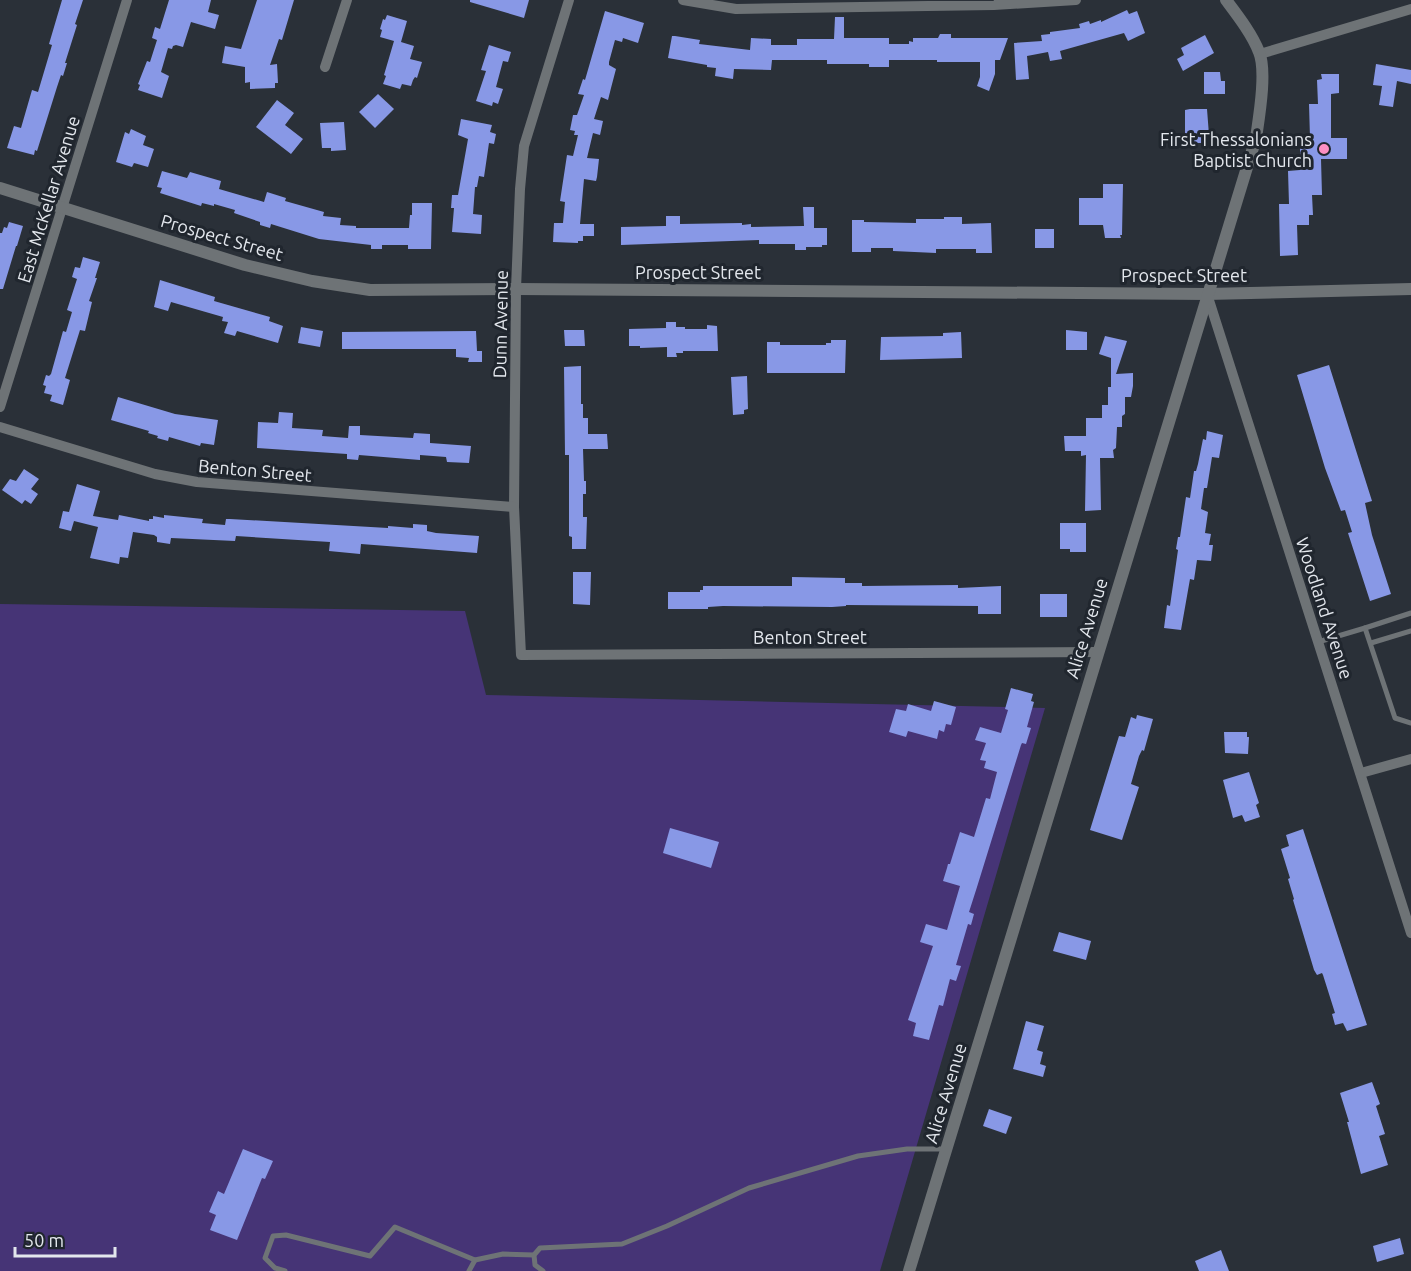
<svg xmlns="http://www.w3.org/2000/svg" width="1411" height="1271" viewBox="0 0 1411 1271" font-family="Ubuntu,sans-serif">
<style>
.green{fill:#463476}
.building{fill:#8898e6}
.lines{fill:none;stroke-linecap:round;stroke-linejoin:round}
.service{stroke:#6e7376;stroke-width:5}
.minor{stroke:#6e7376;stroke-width:10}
.tertiary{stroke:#6e7376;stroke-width:12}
.poi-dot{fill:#fc8fc3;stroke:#20262e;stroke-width:2}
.labels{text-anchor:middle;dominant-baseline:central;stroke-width:6;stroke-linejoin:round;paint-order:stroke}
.poi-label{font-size:18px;fill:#e3e7ed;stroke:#20262e;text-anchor:end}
.street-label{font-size:18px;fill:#e3e7ed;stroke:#20262e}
</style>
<rect width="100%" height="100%" fill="#2a3038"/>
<path class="green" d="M 0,604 L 465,611 L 486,695 L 1045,708 L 880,1271 L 0,1271 Z"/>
<g class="building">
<path d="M 62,0 L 83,0 L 75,24 L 77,25 L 65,63 L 67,63 L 63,76 L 61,75 L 57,87 L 37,151 L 35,150 L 34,155 L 7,148 L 14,126 L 21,128 L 32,90 L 38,92 L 52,45 L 49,44 Z"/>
<path d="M 169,0 L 211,0 L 208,12 L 219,15 L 215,29 L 191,22 L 183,47 L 176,45 L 173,46 L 172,49 L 168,48 L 161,72 L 169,76 L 162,98 L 138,90 L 140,85 L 138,84 L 147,61 L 150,62 L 157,40 L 152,38 L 155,27 L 160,29 Z"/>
<path d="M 257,0 L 294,0 L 282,40 L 279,39 L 270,65 L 277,64 L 278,83 L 275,83 L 275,88 L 250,89 L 250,82 L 245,83 L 245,67 L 222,63 L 225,46 L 241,49 Z"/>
<path d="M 470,0 L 529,0 L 524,18 L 470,2 Z"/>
<path d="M 1127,10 L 1129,14 L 1137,11 L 1145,33 L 1128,41 L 1124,33 L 1060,51 L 1062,59 L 1050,61 L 1048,52 L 1027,56 L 1029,79 L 1016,80 L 1014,43 L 1042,41 L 1041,35 L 1050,34 L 1050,32 L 1080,28 L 1079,24 L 1089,21 L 1090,24 L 1101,20 L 1101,22 Z"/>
<path d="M 605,11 L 644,23 L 638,43 L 623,38 L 622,42 L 615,40 L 609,62 L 609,65 L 616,69 L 611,88 L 608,100 L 601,97 L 594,119 L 603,121 L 600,135 L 593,133 L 587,158 L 599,159 L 597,177 L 596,181 L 584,179 L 580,224 L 594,224 L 594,236 L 583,236 L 583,241 L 578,241 L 578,243 L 553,242 L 554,223 L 563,223 L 565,202 L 560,201 L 567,155 L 573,156 L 578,135 L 574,135 L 575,131 L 570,130 L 573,115 L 577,115 L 584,95 L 578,94 L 583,79 L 585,80 Z"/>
<path d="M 387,15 L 407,21 L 401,42 L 414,46 L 410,59 L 422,62 L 417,78 L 415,77 L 413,80 L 411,86 L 402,84 L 400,89 L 383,84 L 386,76 L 384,75 L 394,41 L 380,37 L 382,30 L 380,29 L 383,19 L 385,20 Z"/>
<path d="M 835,17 L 844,17 L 844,38 L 889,38 L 889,44 L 909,44 L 909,41 L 913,42 L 913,38 L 938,38 L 940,34 L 951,34 L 951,38 L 1008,38 L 1000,60 L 995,60 L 995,74 L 989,91 L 977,86 L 980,77 L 980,62 L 937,62 L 937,60 L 889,60 L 889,67 L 869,67 L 869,64 L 827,64 L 827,60 L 772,60 L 771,70 L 734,69 L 733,79 L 715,76 L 716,68 L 707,67 L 707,65 L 668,58 L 672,36 L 675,36 L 700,40 L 699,44 L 750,50 L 751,38 L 771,39 L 771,45 L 797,45 L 797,39 L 834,39 Z"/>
<path d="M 1205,35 L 1214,53 L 1183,71 L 1177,59 L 1184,55 L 1181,48 Z"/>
<path d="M 489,45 L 511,52 L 508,62 L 503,61 L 496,87 L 503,89 L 498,104 L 493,102 L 492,106 L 476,101 L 486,71 L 481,70 Z"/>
<path d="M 1376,64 L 1411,70 L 1411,84 L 1397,81 L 1393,107 L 1379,105 L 1382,86 L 1373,85 Z"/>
<path d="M 1204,72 L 1220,72 L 1221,81 L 1225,81 L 1225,94 L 1204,94 Z"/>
<path d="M 1321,74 L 1339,74 L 1339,93 L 1331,94 L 1331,138 L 1347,138 L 1347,159 L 1321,159 L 1322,195 L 1312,195 L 1313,215 L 1309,215 L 1309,225 L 1297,225 L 1298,255 L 1280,256 L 1279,204 L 1289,204 L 1288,171 L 1300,170 L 1300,138 L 1310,138 L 1309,104 L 1318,104 L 1317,80 L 1322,79 Z"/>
<path d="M 378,94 L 394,109 L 375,128 L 359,112 Z"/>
<path d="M 277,100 L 294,113 L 285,125 L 303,139 L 291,154 L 256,127 Z"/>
<path d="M 1190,109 L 1207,109 L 1209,135 L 1207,135 L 1207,143 L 1188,143 L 1188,135 L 1185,135 L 1185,110 Z"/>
<path d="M 461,119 L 492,125 L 490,132 L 496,134 L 494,144 L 489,143 L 484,177 L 479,176 L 477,187 L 475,187 L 473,214 L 482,215 L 481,234 L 452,232 L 454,208 L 451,208 L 452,195 L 458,195 L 468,139 L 458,135 Z"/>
<path d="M 344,122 L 346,150 L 331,151 L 331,148 L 322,148 L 320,123 Z"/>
<path d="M 131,129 L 146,136 L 143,145 L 154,149 L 148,167 L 134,163 L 132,167 L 116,162 L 125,132 L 129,134 Z"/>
<path d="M 162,171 L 187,178 L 190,172 L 221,181 L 219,189 L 264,202 L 267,192 L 286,198 L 285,201 L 324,212 L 323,216 L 341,218 L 340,225 L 356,226 L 356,228 L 409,228 L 410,215 L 412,215 L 412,203 L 432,203 L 431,249 L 408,249 L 408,245 L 382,245 L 382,249 L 371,249 L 371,245 L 319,239 L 271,224 L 270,228 L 260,225 L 260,222 L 234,213 L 235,210 L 214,204 L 214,206 L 202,203 L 201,206 L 160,193 L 162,188 L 157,187 Z"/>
<path d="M 1103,184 L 1123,184 L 1122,235 L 1120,235 L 1121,238 L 1105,238 L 1103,225 L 1079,225 L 1079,198 L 1103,198 Z"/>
<path d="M 803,207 L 814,207 L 814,228 L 827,228 L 827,245 L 822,245 L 822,247 L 806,247 L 806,250 L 795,250 L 795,244 L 759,244 L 759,240 L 621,245 L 621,227 L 666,226 L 666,216 L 680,216 L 680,224 L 742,223 L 742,225 L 751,224 L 751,227 L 804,226 Z"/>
<path d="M 944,217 L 962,217 L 962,224 L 991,223 L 992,253 L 976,253 L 976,249 L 936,249 L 936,253 L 893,251 L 893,248 L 871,248 L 871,252 L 852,252 L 852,220 L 864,220 L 864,222 L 916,223 L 916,219 L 944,219 Z"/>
<path d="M 9,222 L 23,226 L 17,246 L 16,246 L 3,289 L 0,289 L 0,233 L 2,233 L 4,227 L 7,228 Z"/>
<rect x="1035" y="229" width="19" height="19"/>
<path d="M 83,257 L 100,262 L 95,278 L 97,278 L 89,301 L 92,302 L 85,331 L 80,330 L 65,378 L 70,380 L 63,405 L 50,401 L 52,395 L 44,393 L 46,386 L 43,385 L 46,375 L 49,376 L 51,374 L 63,331 L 66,332 L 72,312 L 67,310 L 77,279 L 72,277 L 75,267 L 80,268 Z"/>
<path d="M 160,280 L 215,297 L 214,301 L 270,317 L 269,321 L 283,326 L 278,343 L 237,331 L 235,336 L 224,333 L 228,322 L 222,321 L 223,317 L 171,302 L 168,311 L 154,307 Z"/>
<path d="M 666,322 L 676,322 L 676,327 L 685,327 L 685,329 L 707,329 L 707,325 L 717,326 L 718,351 L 683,351 L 683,353 L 676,353 L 677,357 L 667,357 L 667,347 L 640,348 L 640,346 L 629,346 L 629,329 L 666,328 Z"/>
<path d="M 301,327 L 323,331 L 320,347 L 298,343 Z"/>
<path d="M 564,330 L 584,330 L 585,346 L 565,346 Z"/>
<path d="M 1066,330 L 1087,332 L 1087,350 L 1066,350 Z"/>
<path d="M 476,331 L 477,351 L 482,351 L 482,362 L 468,362 L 469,358 L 456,357 L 456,349 L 342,349 L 342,332 Z"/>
<path d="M 961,332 L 962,358 L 880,360 L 881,337 L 943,336 L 943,333 Z"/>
<path d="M 1105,336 L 1127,341 L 1116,374 L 1133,373 L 1133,386 L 1131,397 L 1125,397 L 1125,414 L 1122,416 L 1122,427 L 1117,427 L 1116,448 L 1113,450 L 1114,458 L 1100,458 L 1101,510 L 1085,511 L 1086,455 L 1081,456 L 1081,451 L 1065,451 L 1064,436 L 1086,436 L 1086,418 L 1102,418 L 1102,405 L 1108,405 L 1108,387 L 1111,387 L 1111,358 L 1099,354 Z"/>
<path d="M 831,340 L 846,340 L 845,373 L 767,373 L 767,342 L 780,342 L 780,345 L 826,345 L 826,343 L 831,343 Z"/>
<path d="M 1329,365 L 1372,501 L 1365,503 L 1372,535 L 1391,594 L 1370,601 L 1348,533 L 1352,532 L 1345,510 L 1341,511 L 1325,468 L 1297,375 Z"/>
<path d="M 581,366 L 581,404 L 583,404 L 583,418 L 588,418 L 588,434 L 607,434 L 608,449 L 583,449 L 584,481 L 586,481 L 586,494 L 583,494 L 583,517 L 587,517 L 586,549 L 572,549 L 572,537 L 569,536 L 569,455 L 565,455 L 564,367 Z"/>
<path d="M 747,376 L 748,409 L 744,410 L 744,414 L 733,415 L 731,377 Z"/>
<path d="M 118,397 L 175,414 L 218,420 L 214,445 L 201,443 L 200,446 L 169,437 L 168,441 L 157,438 L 158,436 L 148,433 L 149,431 L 111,420 Z"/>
<path d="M 279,412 L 293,413 L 292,428 L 323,430 L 322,436 L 348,438 L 349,426 L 360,426 L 360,435 L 413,438 L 414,433 L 430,434 L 430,443 L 471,446 L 469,463 L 447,462 L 446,457 L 420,455 L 420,460 L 359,455 L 358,460 L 347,459 L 347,454 L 257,448 L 258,422 L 278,423 Z"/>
<path d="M 1207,431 L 1223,435 L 1219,458 L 1212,457 L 1207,488 L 1204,488 L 1201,509 L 1208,512 L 1205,533 L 1211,534 L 1209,545 L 1213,545 L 1211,561 L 1197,560 L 1194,580 L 1190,579 L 1181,630 L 1164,628 L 1167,605 L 1170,606 L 1178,550 L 1176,549 L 1178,537 L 1180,537 L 1186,497 L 1190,498 L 1194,471 L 1196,471 L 1198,464 L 1203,439 L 1206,440 Z"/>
<path d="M 24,469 L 39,479 L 31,489 L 38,494 L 31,504 L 25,500 L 22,504 L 2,490 L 10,479 L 16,481 Z"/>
<path d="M 77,484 L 100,491 L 93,516 L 118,520 L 119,515 L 149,521 L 149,519 L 153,519 L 153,516 L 164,518 L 164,515 L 203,519 L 202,523 L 225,525 L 226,519 L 230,519 L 388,528 L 388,526 L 413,528 L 413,524 L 427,525 L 427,531 L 436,533 L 479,536 L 477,553 L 361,544 L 360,554 L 329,551 L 330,542 L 236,536 L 235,541 L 171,538 L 170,544 L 157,542 L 157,537 L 154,535 L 133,532 L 128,558 L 120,557 L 119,564 L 90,558 L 98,527 L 74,521 L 71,531 L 59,528 L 63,511 L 69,512 Z"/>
<path d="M 1060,523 L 1086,523 L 1086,552 L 1070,552 L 1070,549 L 1060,549 Z"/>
<path d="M 573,572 L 591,572 L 590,605 L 573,604 Z"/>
<path d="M 792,577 L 845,578 L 845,583 L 862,583 L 862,586 L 958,585 L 958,588 L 1001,586 L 1001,614 L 978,614 L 978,606 L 846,605 L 846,606 L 832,607 L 723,606 L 708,607 L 708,609 L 668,609 L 668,592 L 700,592 L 700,590 L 703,590 L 703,586 L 792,586 Z"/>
<rect x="1040" y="594" width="27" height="23"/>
<path d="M 1011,688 L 1033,694 L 1031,701 L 1034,702 L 1027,727 L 1031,728 L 1026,744 L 1022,743 L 1021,745 L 977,887 L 969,912 L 974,914 L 971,925 L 968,924 L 956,965 L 961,966 L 956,981 L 950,979 L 943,1006 L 939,1005 L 929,1040 L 913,1036 L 916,1023 L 908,1020 L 933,946 L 920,942 L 926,924 L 947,930 L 960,886 L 943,881 L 947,868 L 948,864 L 950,864 L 960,832 L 974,837 L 986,798 L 990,799 L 997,772 L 984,768 L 986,761 L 980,760 L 986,743 L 975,740 L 980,727 L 1001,733 L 1008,710 L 1005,709 Z"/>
<path d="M 934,701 L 956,707 L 951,725 L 946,724 L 944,732 L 939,730 L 937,739 L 908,731 L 906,737 L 889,732 L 896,709 L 906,711 L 908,704 L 931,711 Z"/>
<path d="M 1137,715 L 1153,719 L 1144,751 L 1142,750 L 1139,756 L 1131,784 L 1139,787 L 1122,840 L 1090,830 L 1119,736 L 1125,737 L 1131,717 L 1136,719 Z"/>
<path d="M 1224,732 L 1247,732 L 1247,737 L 1249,737 L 1248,754 L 1225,753 Z"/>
<path d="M 1249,772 L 1259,803 L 1256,805 L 1260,817 L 1245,822 L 1242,815 L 1233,818 L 1223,780 Z"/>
<path d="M 670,828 L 719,842 L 711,868 L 663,853 Z"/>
<path d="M 1303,829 L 1367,1025 L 1347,1031 L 1343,1023 L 1335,1025 L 1332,1014 L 1335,1013 L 1323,975 L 1322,973 L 1317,975 L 1314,970 L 1293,900 L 1294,899 L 1288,879 L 1290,878 L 1281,849 L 1289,846 L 1286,835 Z"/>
<path d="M 1059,932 L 1091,941 L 1086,960 L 1053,951 Z"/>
<path d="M 1026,1021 L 1044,1026 L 1037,1050 L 1043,1052 L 1040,1064 L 1046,1066 L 1043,1077 L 1013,1069 Z"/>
<path d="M 1372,1082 L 1380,1104 L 1376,1106 L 1385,1134 L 1379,1136 L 1388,1165 L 1361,1174 L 1347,1122 L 1349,1122 L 1340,1093 Z"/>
<path d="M 989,1109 L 1012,1117 L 1006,1134 L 983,1126 Z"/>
<path d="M 243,1149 L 273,1161 L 265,1179 L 262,1178 L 237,1240 L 210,1230 L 216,1215 L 209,1212 L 218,1191 L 224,1194 Z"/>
<path d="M 1400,1238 L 1404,1254 L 1377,1262 L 1373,1246 Z"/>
<path d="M 1221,1250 L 1229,1271 L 1199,1271 L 1195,1261 Z"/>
</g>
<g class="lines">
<g class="service">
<path d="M 1411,613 L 1365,628 L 1395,718 L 1411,723"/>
<path d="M 1318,642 L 1365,628"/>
<path d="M 1371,643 L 1411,631"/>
<path d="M 285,1271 L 275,1268 L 265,1258 L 273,1236 L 286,1235 L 370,1256 L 395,1227 L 475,1260 L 503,1254 L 534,1255"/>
<path d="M 469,1271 L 475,1260"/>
<path d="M 543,1271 L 535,1265 L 534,1255 L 540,1248 L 622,1244 L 667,1226 L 749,1188 L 858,1156 L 907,1149 L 945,1149"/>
</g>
<g class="minor">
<path d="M 569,0 L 524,146 L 520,189 L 516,289 L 514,507 L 521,655 L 1098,652"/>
<path d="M 683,0 L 736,9 L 994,5 L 1076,0"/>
<path d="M 1260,54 L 1411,9"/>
<path d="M 325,67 L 347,0"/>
<path d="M 1207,294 L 1411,933"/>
<path d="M 0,407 L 127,0"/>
<path d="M 0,427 L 155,474 L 197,482 L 514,507"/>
<path d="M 1361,773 L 1411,759"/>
</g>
<g class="tertiary">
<path d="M 0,188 L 245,265 L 312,281 L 370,290 L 516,289 L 1207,294 L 1411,289"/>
<path d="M 909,1271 L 1256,138 C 1259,117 1267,71 1259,52 C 1252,34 1238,16 1226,0"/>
</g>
</g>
<circle class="poi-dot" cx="1324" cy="149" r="6"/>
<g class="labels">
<g class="poi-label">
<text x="1312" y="139">First Thessalonians<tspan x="1312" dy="21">Baptist Church</tspan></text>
</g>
<g class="street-label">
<text transform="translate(48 199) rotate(-73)">East McKellar Avenue</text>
<text transform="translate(222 237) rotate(16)">Prospect Street</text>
<text x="698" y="272">Prospect Street</text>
<text x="1184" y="275">Prospect Street</text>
<text transform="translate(500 324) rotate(-89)">Dunn Avenue</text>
<text transform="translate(255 470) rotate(5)">Benton Street</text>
<text transform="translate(1325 608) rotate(72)">Woodland Avenue</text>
<text transform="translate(1086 628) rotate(-73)">Alice Avenue</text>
<text x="810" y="637">Benton Street</text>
<text transform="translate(945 1093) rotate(-73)">Alice Avenue</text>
</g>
</g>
<path d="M15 1247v9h100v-9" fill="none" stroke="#e3e7ed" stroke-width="3"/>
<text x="24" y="1247" font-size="18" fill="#e3e7ed" stroke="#20262e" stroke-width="4.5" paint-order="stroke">50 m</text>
</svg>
